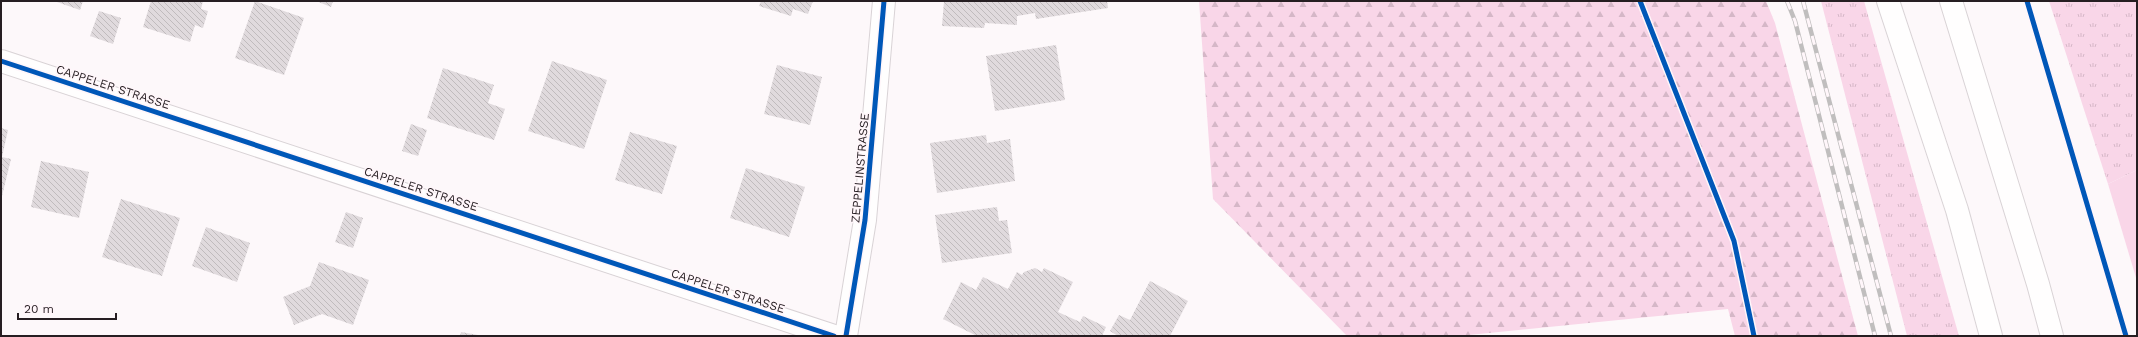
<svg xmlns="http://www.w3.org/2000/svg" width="2138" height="337" viewBox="0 0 2138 337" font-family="'Work Sans',sans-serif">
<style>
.grass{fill:url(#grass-tufts)}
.forest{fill:url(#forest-firs)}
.park{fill:#f9d6e8}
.building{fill:url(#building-back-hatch)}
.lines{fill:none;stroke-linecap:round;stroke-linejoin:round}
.major-casing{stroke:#d9d3d6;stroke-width:24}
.highway-casing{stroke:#d9d3d6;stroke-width:24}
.major{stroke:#fffefe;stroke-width:22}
.highway{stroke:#fffefe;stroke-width:22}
.rail-casing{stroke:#c0bebe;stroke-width:4.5}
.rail{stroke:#fff6fa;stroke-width:3;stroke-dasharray:9;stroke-linecap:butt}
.cycleway-casing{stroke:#fff6fa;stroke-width:8}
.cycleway{stroke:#0057b8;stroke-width:5}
.labels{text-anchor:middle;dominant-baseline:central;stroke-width:3;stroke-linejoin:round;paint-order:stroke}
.street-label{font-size:12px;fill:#261e22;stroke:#fff6fa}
</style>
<defs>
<pattern id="grass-tufts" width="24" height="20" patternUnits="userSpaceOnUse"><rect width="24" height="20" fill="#f9d6e8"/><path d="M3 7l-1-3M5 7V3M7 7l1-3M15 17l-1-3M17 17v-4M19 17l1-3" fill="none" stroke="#d5b7c7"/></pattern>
<pattern id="forest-firs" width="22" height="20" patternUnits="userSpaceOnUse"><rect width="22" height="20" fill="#f9d6e8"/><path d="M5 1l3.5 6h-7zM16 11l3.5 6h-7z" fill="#d5b7c7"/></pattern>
<pattern id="building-back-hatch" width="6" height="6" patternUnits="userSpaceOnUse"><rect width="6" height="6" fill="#e0dadd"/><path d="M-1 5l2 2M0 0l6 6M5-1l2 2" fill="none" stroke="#c0bbbd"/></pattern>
</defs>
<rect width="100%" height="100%" fill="#fdf8fa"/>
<g class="grass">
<path d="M 1821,1 L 1864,1 L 1959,336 L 1907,336 Z"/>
<path d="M 2049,1 L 2137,1 L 2137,170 L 2108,184 Z"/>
</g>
<path class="forest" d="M 1199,1 L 1766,1 L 1775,23 L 1858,336 L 1735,336 L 1728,309 L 1459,336 L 1347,336 L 1213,199 Z"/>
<path class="park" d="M 2137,170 L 2137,281 L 2108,184 Z"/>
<g class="building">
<path d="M 54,1 L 83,1 L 80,10 Z"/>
<path d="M 151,1 L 203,1 L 201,9 L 208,11 L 203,28 L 195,25 L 190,42 L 143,27 Z"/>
<path d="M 255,1 L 304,18 L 284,75 L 235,58 Z"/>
<path d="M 316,1 L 333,1 L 331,7 Z"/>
<path d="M 761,1 L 813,1 L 808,14 L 793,9 L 791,16 L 759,6 Z"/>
<path d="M 944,1 L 1107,1 L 1108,8 L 1036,19 L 1035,13 L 1017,16 L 1017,25 L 985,23 L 984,28 L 942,26 Z"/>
<path d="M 99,11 L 121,18 L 113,44 L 90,36 Z"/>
<path d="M 1056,45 L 1065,100 L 995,111 L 986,56 Z"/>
<path d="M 552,61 L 607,80 L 584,149 L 528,131 Z"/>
<path d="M 777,65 L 822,77 L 810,125 L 764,114 Z"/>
<path d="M 443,68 L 494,85 L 488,103 L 505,109 L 494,140 L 427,118 Z"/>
<path d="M 411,124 L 427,130 L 418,156 L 402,151 Z"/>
<path d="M 1,128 L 8,130 L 2,157 L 11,159 L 2,196 Z"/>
<path d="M 630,132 L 677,146 L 662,194 L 615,180 Z"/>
<path d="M 986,135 L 987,143 L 1010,139 L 1015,181 L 937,193 L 930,143 Z"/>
<path d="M 41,161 L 89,172 L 79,218 L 31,207 Z"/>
<path d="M 746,168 L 805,187 L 789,237 L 730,218 Z"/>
<path d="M 121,199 L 180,218 L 162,276 L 102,257 Z"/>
<path d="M 997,207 L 999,221 L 1007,220 L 1012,253 L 942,263 L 935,215 Z"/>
<path d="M 346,212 L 363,218 L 353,248 L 335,242 Z"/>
<path d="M 206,227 L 250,243 L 237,282 L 192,266 Z"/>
<path d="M 319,262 L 369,280 L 353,325 L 322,314 L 294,325 L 283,297 L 310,286 Z"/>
<path d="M 1035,268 L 1042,272 L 1044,268 L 1073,282 L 1058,312 L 1080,322 L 1083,316 L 1106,327 L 1102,336 L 1034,336 L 1031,334 L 1030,336 L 1019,336 L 1016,334 L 1015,336 L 977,336 L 943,319 L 961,282 L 976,290 L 983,277 L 1008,289 L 1017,272 L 1022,275 L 1024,272 Z"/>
<path d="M 1150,281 L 1188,301 L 1170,336 L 1118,336 L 1110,331 L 1119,315 L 1130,320 Z"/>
<path d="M 461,332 L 478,335 L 478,336 L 460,336 Z"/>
</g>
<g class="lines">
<g class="major-casing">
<g id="major">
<path d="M 1,61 L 834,336"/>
<path d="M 846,336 L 865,220 L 884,1"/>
</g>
</g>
<g class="highway-casing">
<g id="highway">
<path d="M 1888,1 L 1957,210 L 1991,336"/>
<path d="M 1951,1 L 2038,284 L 2052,336"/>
</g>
</g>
<use href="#major" class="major"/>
<use href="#highway" class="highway"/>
<g class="rail-casing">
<g id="rail">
<path d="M 1787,1 L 1795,21 L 1875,336"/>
<path d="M 1803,1 L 1891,336"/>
</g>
</g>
<use href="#rail" class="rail"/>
<g class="cycleway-casing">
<g id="cycleway">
<path d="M 1640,1 L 1734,241 L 1754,336"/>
<path d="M 2027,1 L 2126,336"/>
<path d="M 1,61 L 834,336"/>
<path d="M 846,336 L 865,220 L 884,1"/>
</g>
</g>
<use href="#cycleway" class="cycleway"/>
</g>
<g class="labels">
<g class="street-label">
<text transform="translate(113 87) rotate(18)">CAPPELER STRASSE</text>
<text transform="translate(860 168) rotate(-85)">ZEPPELINSTRASSE</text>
<text transform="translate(421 189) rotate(18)">CAPPELER STRASSE</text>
<text transform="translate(728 291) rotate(18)">CAPPELER STRASSE</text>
</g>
</g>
<rect width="2138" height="337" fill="none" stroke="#261e22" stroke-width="4"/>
<path d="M18 313v6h98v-6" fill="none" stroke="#261e22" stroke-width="2"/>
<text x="24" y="313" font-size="12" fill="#261e22" stroke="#fff6fa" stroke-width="3" paint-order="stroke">20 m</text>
</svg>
